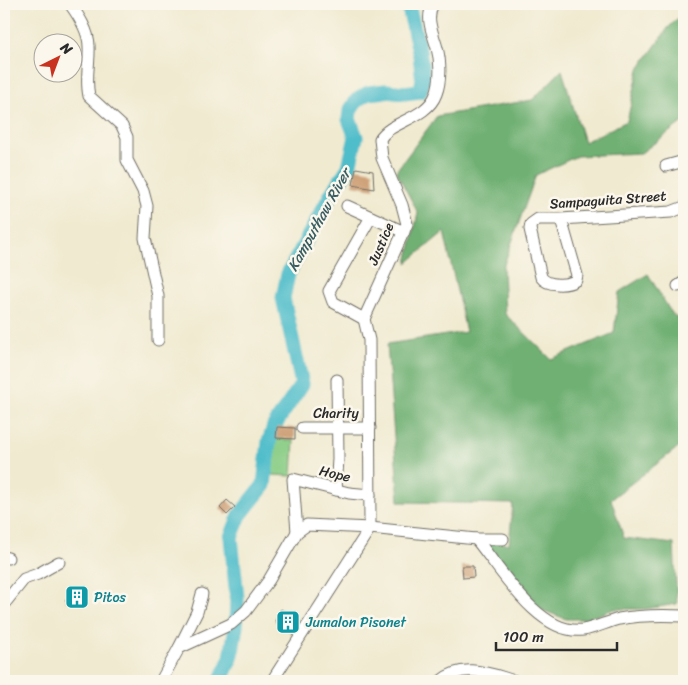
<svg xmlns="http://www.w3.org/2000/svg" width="688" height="685" viewBox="0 0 688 685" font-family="Sriracha,sans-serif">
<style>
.green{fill:#8acd86;stroke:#5a7c58}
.forest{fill:#6fb073;stroke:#4d6e4f}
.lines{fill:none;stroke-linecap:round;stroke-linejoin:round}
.river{stroke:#50bdca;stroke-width:15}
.building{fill:#cfa279}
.minor-casing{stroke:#706e65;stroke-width:13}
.minor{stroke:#fff;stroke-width:11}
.labels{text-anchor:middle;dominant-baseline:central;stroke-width:5;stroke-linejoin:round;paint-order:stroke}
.street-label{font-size:14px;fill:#2b2b2b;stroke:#fbf7ec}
.culture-label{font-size:14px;fill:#0d838f;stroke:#fbf7ec;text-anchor:start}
.water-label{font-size:15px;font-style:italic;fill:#385e63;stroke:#fbf7ec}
</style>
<rect width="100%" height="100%" fill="#fbf7ec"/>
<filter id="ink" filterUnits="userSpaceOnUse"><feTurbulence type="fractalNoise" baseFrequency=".02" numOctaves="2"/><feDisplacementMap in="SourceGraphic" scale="10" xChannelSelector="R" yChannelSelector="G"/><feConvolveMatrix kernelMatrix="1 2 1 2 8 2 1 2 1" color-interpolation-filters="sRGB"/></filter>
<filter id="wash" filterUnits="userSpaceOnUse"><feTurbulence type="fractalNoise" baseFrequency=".0096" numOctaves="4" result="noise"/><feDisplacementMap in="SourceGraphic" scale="20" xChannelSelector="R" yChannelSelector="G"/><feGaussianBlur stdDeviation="1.12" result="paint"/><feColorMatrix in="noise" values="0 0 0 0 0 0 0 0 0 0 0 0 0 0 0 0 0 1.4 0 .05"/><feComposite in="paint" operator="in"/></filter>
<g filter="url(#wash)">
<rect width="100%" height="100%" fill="#f0ead0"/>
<path class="green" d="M 274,439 L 294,440 L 292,476 L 272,475 Z"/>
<path class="forest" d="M 684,12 L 684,121 L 641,153 L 577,156 L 536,175 L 503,267 L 505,314 L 551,359 L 614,333 L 619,292 L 648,274 L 672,314 L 684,324 L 684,443 L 611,499 L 624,538 L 674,544 L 677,604 L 645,609 L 614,609 L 586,619 L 566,619 L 539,609 L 485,545 L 500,542 L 509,544 L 513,504 L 399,502 L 387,344 L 466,332 L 444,232 L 407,263 L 418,213 L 396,171 L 437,116 L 532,100 L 562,70 L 584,142 L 627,121 L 639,69 L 668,28 Z"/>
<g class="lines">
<path class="river" d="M 220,681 L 231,658 L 236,626 L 237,598 L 231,537 L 240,515 L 264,485 L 269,442 L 274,426 L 302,384 L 283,298 L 288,274 L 332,193 L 349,167 L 356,137 L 349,119 L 350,111 L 357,100 L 368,93 L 386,91 L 404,93 L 420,91 L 423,81 L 420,55 L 408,4"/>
</g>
<g id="blocks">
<g class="building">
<path d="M 356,168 L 373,171 L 374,189 L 353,185 Z"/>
<path d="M 277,427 L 295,428 L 295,439 L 276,438 Z"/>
<path d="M 227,500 L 235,507 L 227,515 L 220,508 Z"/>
<path d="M 462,566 L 473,566 L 474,577 L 463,578 Z"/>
<path d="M 76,589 L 87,591 L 81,605 L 65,601 Z"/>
<path d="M 281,609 L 301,622 L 293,634 L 275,621 Z"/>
</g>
</g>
</g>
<g filter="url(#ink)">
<use href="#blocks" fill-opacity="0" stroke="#706e65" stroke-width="1"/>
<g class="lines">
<g class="minor-casing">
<g id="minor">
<path d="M 70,4 C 78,15 89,31 89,46 C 90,63 85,78 89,96 L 122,126 L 127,137 L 127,160 L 143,191 L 147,206 L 145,238 L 158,296 L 158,340"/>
<path d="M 666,166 L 684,161"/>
<path d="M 347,206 L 404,232"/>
<path d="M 561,219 L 577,275 L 576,280 C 567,286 547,286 541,277 L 530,229 L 531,224 L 538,219 L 561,219 L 671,212 L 684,207"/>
<path d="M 678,286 L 684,282"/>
<path d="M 364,319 L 333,302 L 329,291 L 371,217"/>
<path d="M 302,428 L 370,428"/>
<path d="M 336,490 L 338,459 L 337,380"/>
<path d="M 297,532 L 293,479 L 349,493 L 370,495"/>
<path d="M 476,539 C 500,568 539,636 583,630 C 595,628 607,622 619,619 C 640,615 663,615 684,616"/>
<path d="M 4,557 L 8,558"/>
<path d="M 4,604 L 24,579 L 38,574 L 59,562"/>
<path d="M 179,648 L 197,612 L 202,594"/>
<path d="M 161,681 L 179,648 L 231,624 L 246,611 L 269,580 L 297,532 L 307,525 L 370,528 L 476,539 L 503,539"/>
<path d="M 272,681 L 370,528 L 369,340 L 364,319 L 407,224 L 402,205 L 382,158 L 380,139 C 390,121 427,119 436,94 C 441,81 441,62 437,48 C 433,33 425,19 433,4"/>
<path d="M 441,681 C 463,662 490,674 515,681"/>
</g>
</g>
<use href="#minor" class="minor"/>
</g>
</g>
<defs>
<g id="building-square" transform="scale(1.25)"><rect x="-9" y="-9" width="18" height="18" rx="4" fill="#0f9aa8" stroke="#fbf7ec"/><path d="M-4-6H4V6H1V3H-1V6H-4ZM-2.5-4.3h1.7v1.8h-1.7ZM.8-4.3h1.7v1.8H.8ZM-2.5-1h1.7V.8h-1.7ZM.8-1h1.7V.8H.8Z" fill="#fff"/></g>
</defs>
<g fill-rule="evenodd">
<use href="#building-square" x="77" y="597"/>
<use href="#building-square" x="288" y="622"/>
</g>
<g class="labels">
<g class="street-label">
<text transform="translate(608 200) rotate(-4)">Sampaguita Street</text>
<text transform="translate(381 244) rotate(-67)">Justice</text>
<text x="336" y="413">Charity</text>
<text transform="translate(335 474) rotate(13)">Hope</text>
</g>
<g class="culture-label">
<text x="94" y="597">Pitos</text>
<text x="306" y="622">Jumalon Pisonet</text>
</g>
<g class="water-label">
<text transform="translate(319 220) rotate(-61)">Kamputhaw River</text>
</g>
</g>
<rect width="688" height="685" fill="none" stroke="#fbf7ec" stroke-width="20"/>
<g transform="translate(58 58) rotate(42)"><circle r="24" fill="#fbf7ec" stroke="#a8a59f"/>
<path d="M0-4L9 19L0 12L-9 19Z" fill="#c8321e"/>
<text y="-8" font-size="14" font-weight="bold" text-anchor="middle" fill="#2b2b2b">N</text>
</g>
<path d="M496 642v8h121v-8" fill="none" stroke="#2b2b2b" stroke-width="2.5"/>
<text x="503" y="642" font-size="15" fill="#2b2b2b" stroke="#fbf7ec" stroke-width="4" paint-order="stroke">100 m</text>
</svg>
